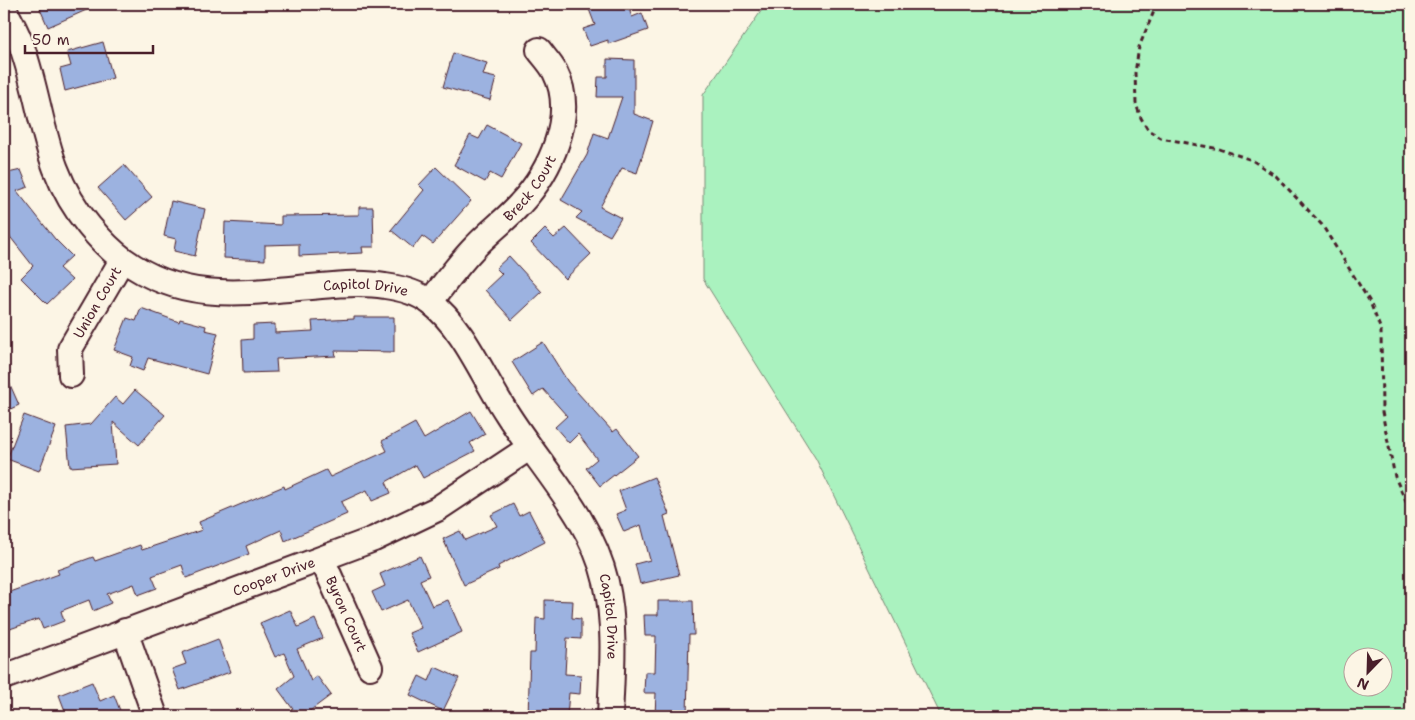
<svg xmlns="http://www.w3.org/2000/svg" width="1415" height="720" viewBox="0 0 1415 720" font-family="'Shantell Sans',sans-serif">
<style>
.green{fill:#aaf2bf;stroke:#7a8875;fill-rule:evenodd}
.building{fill:#9cb2e0;stroke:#4a1f2b}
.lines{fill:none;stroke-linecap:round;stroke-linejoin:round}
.minor-casing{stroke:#4a1f2b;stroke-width:28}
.path{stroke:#4a1f2b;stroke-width:3;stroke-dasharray:5 4;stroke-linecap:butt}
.minor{stroke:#fcf5e5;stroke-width:24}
.labels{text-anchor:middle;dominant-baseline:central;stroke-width:4;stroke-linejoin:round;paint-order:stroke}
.street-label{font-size:14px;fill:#4a1f2b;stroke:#fcf5e5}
</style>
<rect width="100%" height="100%" fill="#fcf5e5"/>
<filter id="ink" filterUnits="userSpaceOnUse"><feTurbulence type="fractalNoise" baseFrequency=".02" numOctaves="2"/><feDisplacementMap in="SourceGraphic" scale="10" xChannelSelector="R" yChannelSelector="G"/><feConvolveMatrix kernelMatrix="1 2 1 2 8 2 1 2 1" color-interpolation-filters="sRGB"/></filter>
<g filter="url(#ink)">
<path class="green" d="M 766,4 L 1411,4 L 1411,716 L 941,716 L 816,459 L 703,279 L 703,95 ZM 1352,658 L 1382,658 L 1382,688 L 1352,688 Z"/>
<g class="building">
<path d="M 51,4 L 100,4 L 48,27 L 40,9 Z"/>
<path d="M 587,4 L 627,4 L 632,17 L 642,13 L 648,30 L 608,44 L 608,40 L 590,46 L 583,29 L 595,25 Z"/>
<path d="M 103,42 L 113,78 L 65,91 L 60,69 L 71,66 L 67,52 Z"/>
<path d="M 453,53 L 487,63 L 483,75 L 496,78 L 490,100 L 443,87 Z"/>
<path d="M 607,59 L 634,60 L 634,114 L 653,121 L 637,173 L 622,168 L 600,207 L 621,218 L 610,236 L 576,218 L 582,212 L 561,200 L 587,155 L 594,133 L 608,138 L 622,97 L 597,97 L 598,77 L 607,77 Z"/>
<path d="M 487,125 L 521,143 L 501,179 L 490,173 L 485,182 L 454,165 L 470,135 L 479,139 Z"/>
<path d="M 124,165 L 152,197 L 126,220 L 98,188 Z"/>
<path d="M 436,167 L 471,201 L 433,244 L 422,236 L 413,248 L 391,230 L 424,190 L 419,185 Z"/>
<path d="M 21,170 L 28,187 L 17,191 L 55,239 L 72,256 L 59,268 L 72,280 L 47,304 L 21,278 L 33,266 L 4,229 L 4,174 Z"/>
<path d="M 171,201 L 205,209 L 195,256 L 174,251 L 176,239 L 164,236 Z"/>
<path d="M 359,207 L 373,207 L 374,247 L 362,247 L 363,253 L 299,256 L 299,244 L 265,245 L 265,260 L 224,258 L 225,222 L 281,225 L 281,216 L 359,215 Z"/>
<path d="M 566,228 L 591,254 L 565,279 L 531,243 L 545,229 L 554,238 Z"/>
<path d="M 509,256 L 542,292 L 512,320 L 485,290 L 502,274 L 496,268 Z"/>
<path d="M 141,308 L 179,322 L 180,319 L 206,326 L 205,330 L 218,333 L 207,374 L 148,358 L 143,371 L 130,366 L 133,357 L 114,350 L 127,318 L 136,321 Z"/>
<path d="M 354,317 L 394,317 L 394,352 L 335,351 L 336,356 L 276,359 L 277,372 L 243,373 L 242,340 L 253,339 L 253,325 L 275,324 L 275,333 L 313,331 L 312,321 L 354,319 Z"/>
<path d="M 543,342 L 568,382 L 613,432 L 617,429 L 638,456 L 600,486 L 586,468 L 597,459 L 578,434 L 569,443 L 555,427 L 567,416 L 543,389 L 533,396 L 512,362 Z"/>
<path d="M 4,371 L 19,405 L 4,412 Z"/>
<path d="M 135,390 L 165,415 L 139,445 L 113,422 L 116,464 L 70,467 L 66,427 L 91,424 L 115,397 L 123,404 Z"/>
<path d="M 471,411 L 485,434 L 470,443 L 475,451 L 423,478 L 416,465 L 386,482 L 391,493 L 372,501 L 367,490 L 341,502 L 347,514 L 285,541 L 281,530 L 246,546 L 249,554 L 186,578 L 182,565 L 152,576 L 157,588 L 138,595 L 134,584 L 107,594 L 111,603 L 93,611 L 89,600 L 61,611 L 64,621 L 43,629 L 39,619 L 4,631 L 4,594 L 59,574 L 57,570 L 93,557 L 95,561 L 140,545 L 142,550 L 202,530 L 199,522 L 284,486 L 285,489 L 326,470 L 330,477 L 387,451 L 382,441 L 415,423 L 424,439 Z"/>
<path d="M 24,415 L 56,427 L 39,471 L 7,459 Z"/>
<path d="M 654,477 L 669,514 L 664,516 L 679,575 L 640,584 L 635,564 L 650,560 L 641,525 L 624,532 L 616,514 L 626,510 L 619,491 Z"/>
<path d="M 513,504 L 519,516 L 529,511 L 545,542 L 498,566 L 499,569 L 464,585 L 443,539 L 460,531 L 465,540 L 497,526 L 491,515 Z"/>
<path d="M 420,556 L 429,576 L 420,580 L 432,606 L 448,600 L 462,632 L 418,652 L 409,633 L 421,628 L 408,600 L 381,612 L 372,592 L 385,586 L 380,574 Z"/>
<path d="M 545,600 L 573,601 L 572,618 L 581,619 L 581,639 L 567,638 L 565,674 L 581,675 L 580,694 L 569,693 L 567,716 L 528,716 L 530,653 L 535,653 L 536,618 L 545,619 Z"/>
<path d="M 658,601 L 693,601 L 694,635 L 689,635 L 687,716 L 655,716 L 656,693 L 644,693 L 645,672 L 655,672 L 656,636 L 645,636 L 644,615 L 658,615 Z"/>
<path d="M 290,610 L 298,627 L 315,619 L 323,638 L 297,649 L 311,681 L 317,676 L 331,695 L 303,716 L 298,716 L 278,689 L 294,676 L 284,653 L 275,657 L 260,623 Z"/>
<path d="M 218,639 L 230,672 L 180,690 L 172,669 L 186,664 L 182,653 Z"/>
<path d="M 435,667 L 459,678 L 443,711 L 410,695 L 419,676 L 429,681 Z"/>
<path d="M 92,682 L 100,701 L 114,695 L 121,713 L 111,716 L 67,716 L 59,695 Z"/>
</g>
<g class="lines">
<g class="minor-casing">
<g id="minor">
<path id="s1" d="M 4,8 C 10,21 18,34 22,47 C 45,113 42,169 89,226 C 99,238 111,251 124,260 C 186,305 249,292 321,286 C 341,284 364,282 385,286 C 399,288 418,293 430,302 C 464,328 483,377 506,412 C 541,468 591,517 606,582 C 616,626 612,672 610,716"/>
<path id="s2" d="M 430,302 C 445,283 459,263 476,246 C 490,231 507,219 520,204 C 550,172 577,115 555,72 C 551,64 544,57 539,50"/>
<path id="s3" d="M 71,375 L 70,349 L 122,260"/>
<path id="s4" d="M 322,559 L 370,667"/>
<path d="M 125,631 L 155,716"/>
<path id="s5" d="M 4,677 L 374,539 L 437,509 L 529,448"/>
</g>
</g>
<path class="path" d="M 1157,4 L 1139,47 L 1135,73 L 1136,104 L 1141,118 L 1148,130 L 1161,138 L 1219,149 L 1252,160 L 1276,176 L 1322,225 L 1370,302 L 1381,330 L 1382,412 L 1395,477 L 1411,513"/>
<use href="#minor" class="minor"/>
</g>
</g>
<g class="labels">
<g class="street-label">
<text stroke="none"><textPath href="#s2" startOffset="152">Breck Court</textPath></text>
<text stroke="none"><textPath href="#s1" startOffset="534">Capitol Drive</textPath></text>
<text stroke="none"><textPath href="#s3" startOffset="80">Union Court</textPath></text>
<text stroke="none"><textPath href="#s5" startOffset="288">Cooper Drive</textPath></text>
<text stroke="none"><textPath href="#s4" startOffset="60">Byron Court</textPath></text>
<text stroke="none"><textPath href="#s1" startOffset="969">Capitol Drive</textPath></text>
</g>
</g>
<rect width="1415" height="720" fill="none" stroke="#fcf5e5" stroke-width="20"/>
<rect x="10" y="10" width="1395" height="700" fill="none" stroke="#4a1f2b" stroke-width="2" filter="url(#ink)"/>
<g transform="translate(1368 672) rotate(203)"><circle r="24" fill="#fcf5e5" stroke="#b59f9b"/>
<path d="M0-4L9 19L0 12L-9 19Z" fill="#4a1f2b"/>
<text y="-8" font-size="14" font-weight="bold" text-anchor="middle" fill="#4a1f2b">N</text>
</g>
<path d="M25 45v8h128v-8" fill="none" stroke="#4a1f2b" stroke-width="2.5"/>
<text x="32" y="45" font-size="15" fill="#4a1f2b" stroke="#fcf5e5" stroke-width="4" paint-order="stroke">50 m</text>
</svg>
